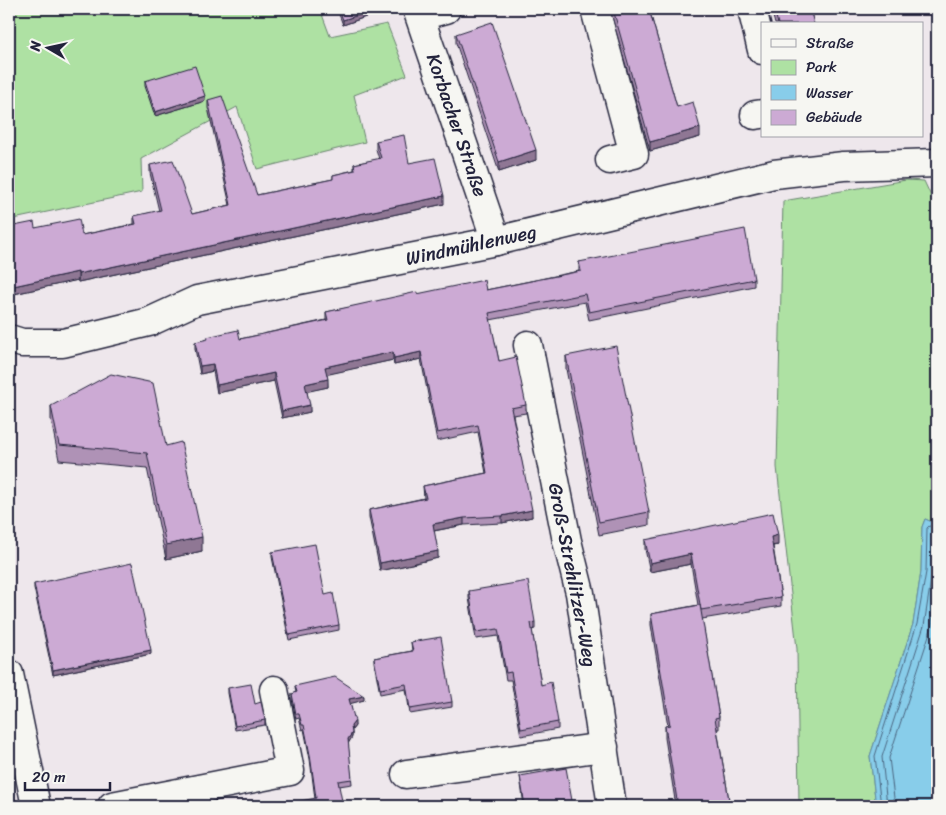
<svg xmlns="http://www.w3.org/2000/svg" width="946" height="815" viewBox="0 0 946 815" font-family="Sriracha,sans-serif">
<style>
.green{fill:#aee1a3;stroke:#68826f}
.water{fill:#88cdea;stroke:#5f89a4}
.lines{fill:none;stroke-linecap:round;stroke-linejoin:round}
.shore{stroke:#4b6681;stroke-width:1}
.minor-casing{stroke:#22223b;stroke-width:31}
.minor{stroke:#f6f6f2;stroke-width:28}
.wall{fill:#af92b6;stroke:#22223b}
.shaded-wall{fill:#8f7794;stroke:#22223b}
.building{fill:#ccaad4;stroke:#22223b}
.labels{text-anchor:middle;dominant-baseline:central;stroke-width:4;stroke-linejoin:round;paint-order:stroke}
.street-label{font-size:19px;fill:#22223b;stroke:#f6f6f2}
</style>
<rect width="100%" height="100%" fill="#eee7ec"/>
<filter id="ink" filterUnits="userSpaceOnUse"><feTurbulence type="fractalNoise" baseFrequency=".02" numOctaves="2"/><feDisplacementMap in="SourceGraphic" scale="10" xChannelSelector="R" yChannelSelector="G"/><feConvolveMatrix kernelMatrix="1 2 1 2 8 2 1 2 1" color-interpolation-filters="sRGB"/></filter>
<g filter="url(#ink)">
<g class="green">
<path d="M 9,9 L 320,9 L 330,36 L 387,24 L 407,75 L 354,95 L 365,142 L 257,169 L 237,107 L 141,159 L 142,192 L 9,220 Z"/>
<path d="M 906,180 L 924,181 L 937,209 L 937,524 L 925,519 L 922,527 L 921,572 L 913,624 L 870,756 L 876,806 L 799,806 L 797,649 L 777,467 L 783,201 Z"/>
</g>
<path class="water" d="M 925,519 L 937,524 L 937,806 L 876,806 L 870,756 L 913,624 L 921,572 L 922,527 Z"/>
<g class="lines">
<g class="shore">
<path d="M 881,806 L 875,756 L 917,624 L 926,572 L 927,528 L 929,526 L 937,528"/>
<path d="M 887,806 L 882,757 L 924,626 L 932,573 L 933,537 L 937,535"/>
<path d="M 895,806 L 889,758 L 931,629 L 937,587"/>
</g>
<g class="minor-casing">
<g id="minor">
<path d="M 417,9 L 496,241"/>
<path d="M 595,9 L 634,154 L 610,160"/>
<path d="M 752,9 L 762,50"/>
<path d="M 420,16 L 446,9"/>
<path d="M 755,115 L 762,114"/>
<path d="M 9,339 L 22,343 L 63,343 L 149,322 L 197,300 L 496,241 L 774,174 L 844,166 L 937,163"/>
<path d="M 528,345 L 567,541 L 580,593 L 612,806"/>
<path d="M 9,674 L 36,806"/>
<path d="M 406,774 L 604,747"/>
<path d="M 112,806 L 290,771 L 274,690"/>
</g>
</g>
<use href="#minor" class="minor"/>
</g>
<g class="wall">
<path d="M 337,9 L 377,9 L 377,13 L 343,25 Z"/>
<path d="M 610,9 L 649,9 L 677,107 L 700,137 L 650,151 Z"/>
<path d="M 771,9 L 810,9 L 814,24 L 775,24 Z"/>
<path d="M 456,34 L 536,160 L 499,172 L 456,43 Z"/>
<path d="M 145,81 L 205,101 L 155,116 L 145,86 Z"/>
<path d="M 208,100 L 257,195 L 333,179 L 333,175 L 354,170 L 354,164 L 379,159 L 376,149 L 376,141 L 409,163 L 444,204 L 78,282 L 78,280 L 9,295 L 9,227 L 35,228 L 82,235 L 134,224 L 134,216 L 159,211 L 150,173 L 150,165 L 192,214 L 230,205 L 208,108 Z"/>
<path d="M 579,262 L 754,279 L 754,286 L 589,320 L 585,302 L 490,320 L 499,361 L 526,405 L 526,413 L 513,415 L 532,517 L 502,523 L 464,525 L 434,531 L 438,558 L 380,571 L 369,517 L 369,510 L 424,498 L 423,486 L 486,473 L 478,432 L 437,441 L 421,359 L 394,365 L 393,360 L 327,374 L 328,387 L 307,391 L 310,412 L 282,418 L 274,381 L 217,393 L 213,371 L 200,374 L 195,349 L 195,342 L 240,339 L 326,320 L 326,312 L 417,294 L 486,290 L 579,271 Z"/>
<path d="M 566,356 L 649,512 L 649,525 L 599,535 L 566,369 Z"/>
<path d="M 51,406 L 166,446 L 202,551 L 166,559 L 147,468 L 59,460 L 51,420 Z"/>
<path d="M 645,540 L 778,545 L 773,546 L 781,597 L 781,606 L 702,619 L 719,717 L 719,729 L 717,729 L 730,806 L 676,806 L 665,738 L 665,726 L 668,726 L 651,625 L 651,614 L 698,605 L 691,564 L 650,572 L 645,549 Z"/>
<path d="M 272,552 L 325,595 L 339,625 L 339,630 L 289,640 L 272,557 Z"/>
<path d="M 34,584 L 151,654 L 53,675 L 34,588 Z"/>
<path d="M 469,591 L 535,622 L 535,629 L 532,630 L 541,685 L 558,722 L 558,729 L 521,736 L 511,680 L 506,680 L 498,636 L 476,639 L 469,598 Z"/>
<path d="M 411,642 L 452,702 L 452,707 L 410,714 L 406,689 L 380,694 L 374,662 L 374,658 L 412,651 Z"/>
<path d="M 295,686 L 364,700 L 350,703 L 355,726 L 352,730 L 352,737 L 348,743 L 352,784 L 339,786 L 315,799 L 310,759 L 304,729 L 302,730 L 299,718 L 296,719 L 292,699 L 292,694 L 296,693 Z"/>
<path d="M 228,688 L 255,704 L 265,720 L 265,725 L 235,730 L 228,693 Z"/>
<path d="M 520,776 L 573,806 L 524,806 Z"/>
</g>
<g class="shaded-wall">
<path d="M 377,9 L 377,13 L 343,25 L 343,20 Z"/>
<path d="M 205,96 L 205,101 L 155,116 L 155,112 Z"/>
<path d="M 700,128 L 700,137 L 650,151 L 650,142 Z"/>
<path d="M 536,150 L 536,160 L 499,172 L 499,162 Z"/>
<path d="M 444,196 L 444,204 L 78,282 L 78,274 Z"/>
<path d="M 78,272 L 78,280 L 9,295 L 9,287 Z"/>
<path d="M 393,352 L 393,360 L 325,375 L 325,367 Z"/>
<path d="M 421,352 L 421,359 L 394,365 L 394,358 Z"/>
<path d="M 213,364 L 213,371 L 200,374 L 200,366 Z"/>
<path d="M 274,373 L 274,381 L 217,393 L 217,385 Z"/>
<path d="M 328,379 L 328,387 L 305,392 L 305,384 Z"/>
<path d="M 310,405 L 310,412 L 282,418 L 282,411 Z"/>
<path d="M 532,510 L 532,517 L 502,523 L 502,516 Z"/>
<path d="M 464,518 L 464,525 L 433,531 L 433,524 Z"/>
<path d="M 778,535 L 778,545 L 771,546 L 771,537 Z"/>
<path d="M 202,537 L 202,551 L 166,559 L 166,545 Z"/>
<path d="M 438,551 L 438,558 L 380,571 L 380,563 Z"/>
<path d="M 691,554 L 691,564 L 650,572 L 650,563 Z"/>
<path d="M 151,650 L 151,654 L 53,675 L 53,670 Z"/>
<path d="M 364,696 L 364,700 L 349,704 L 349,699 Z"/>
<path d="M 355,721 L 355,726 L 351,731 L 351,726 Z"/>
<path d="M 352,733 L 352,737 L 348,744 L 348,739 Z"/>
</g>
<g class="building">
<path d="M 339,9 L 376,9 L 343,20 Z"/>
<path d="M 613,9 L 649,9 L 677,107 L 693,102 L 700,128 L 650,142 Z"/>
<path d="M 774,9 L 810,9 L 814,24 L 778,24 Z"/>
<path d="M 492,22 L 536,150 L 499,162 L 456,34 Z"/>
<path d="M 195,66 L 205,96 L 155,112 L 145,81 Z"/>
<path d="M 222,96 L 257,195 L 333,179 L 333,175 L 355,170 L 354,164 L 381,158 L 376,141 L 404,135 L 409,163 L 435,158 L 444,196 L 78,274 L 78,272 L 9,287 L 9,227 L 34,222 L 35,228 L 79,219 L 82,235 L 136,224 L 134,216 L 161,210 L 150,165 L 173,160 L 192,214 L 231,205 L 208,100 Z"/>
<path d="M 745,229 L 754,279 L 589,312 L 585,294 L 489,313 L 499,361 L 516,357 L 526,405 L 511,408 L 532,510 L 502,516 L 464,518 L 433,524 L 438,551 L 380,563 L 369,510 L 426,498 L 423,486 L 487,473 L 478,425 L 437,433 L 421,352 L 394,358 L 393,352 L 325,367 L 328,379 L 305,384 L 310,405 L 282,411 L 274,373 L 217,385 L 213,364 L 200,366 L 195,342 L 208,339 L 207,337 L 238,330 L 240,339 L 328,320 L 326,312 L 417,292 L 417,294 L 484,280 L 486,290 L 581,271 L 579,262 Z"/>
<path d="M 616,346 L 649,512 L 599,522 L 566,356 Z"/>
<path d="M 111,374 L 153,383 L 166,446 L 181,442 L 202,537 L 166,545 L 147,453 L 59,445 L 51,406 Z"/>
<path d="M 773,513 L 778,535 L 771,537 L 781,597 L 701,610 L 691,554 L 650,563 L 645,540 Z"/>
<path d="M 315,544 L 325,595 L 333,593 L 339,625 L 289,635 L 272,552 Z"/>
<path d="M 132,563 L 151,650 L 53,670 L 34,584 Z"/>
<path d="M 528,581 L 535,622 L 531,623 L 541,685 L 551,682 L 558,722 L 521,729 L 511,672 L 506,673 L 498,629 L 476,632 L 469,591 Z"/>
<path d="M 700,605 L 719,717 L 715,718 L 730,806 L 678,806 L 665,726 L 670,725 L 651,614 Z"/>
<path d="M 441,637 L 452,702 L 410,709 L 406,684 L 380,689 L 374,658 L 413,651 L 411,642 Z"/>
<path d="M 335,677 L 364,696 L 349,699 L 355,721 L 351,726 L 352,733 L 348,739 L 352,779 L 338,781 L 343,806 L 275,806 L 316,798 L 310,755 L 304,725 L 302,725 L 299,714 L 296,714 L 292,694 L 297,692 L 295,686 Z"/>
<path d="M 251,684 L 255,704 L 261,702 L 265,720 L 235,726 L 228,688 Z"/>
<path d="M 566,768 L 573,806 L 525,806 L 520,776 Z"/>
<path d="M 9,770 L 11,781 L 9,781 L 15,806 L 9,806 Z"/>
</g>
</g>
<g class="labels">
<g class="street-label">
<text transform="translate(457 125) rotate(71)">Korbacher Straße</text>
<text transform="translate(471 245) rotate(-12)">Windmühlenweg</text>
<text transform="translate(573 575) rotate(79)">Groß-Strehlitzer-Weg</text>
</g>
</g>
<rect width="946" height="815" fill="none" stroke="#f6f6f2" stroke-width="30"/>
<rect x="15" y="15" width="916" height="785" fill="none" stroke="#22223b" stroke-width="2" filter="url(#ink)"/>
<rect x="761" y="22" width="162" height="115" fill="#f6f6f2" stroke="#a1a1a9"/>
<rect x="771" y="39" width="25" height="8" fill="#f6f6f2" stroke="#a1a1a9"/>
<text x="806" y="48" font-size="15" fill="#22223b">Straße</text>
<rect x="771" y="60" width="25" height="15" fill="#aee1a3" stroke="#a1a1a9"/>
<text x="806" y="72" font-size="15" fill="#22223b">Park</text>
<rect x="771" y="85" width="25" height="15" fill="#88cdea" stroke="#a1a1a9"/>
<text x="806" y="98" font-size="15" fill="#22223b">Wasser</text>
<rect x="771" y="110" width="25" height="15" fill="#ccaad4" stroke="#a1a1a9"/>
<text x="806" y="122" font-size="15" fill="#22223b">Gebäude</text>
<g transform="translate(48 48) rotate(279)" stroke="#f6f6f2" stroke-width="4" paint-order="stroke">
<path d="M0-4L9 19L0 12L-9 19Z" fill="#22223b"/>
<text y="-8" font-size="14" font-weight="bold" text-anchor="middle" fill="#22223b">N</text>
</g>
<path d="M25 782v8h85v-8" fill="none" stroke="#22223b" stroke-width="2.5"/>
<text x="32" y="782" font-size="15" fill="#22223b" stroke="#f6f6f2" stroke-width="4" paint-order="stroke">20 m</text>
</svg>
